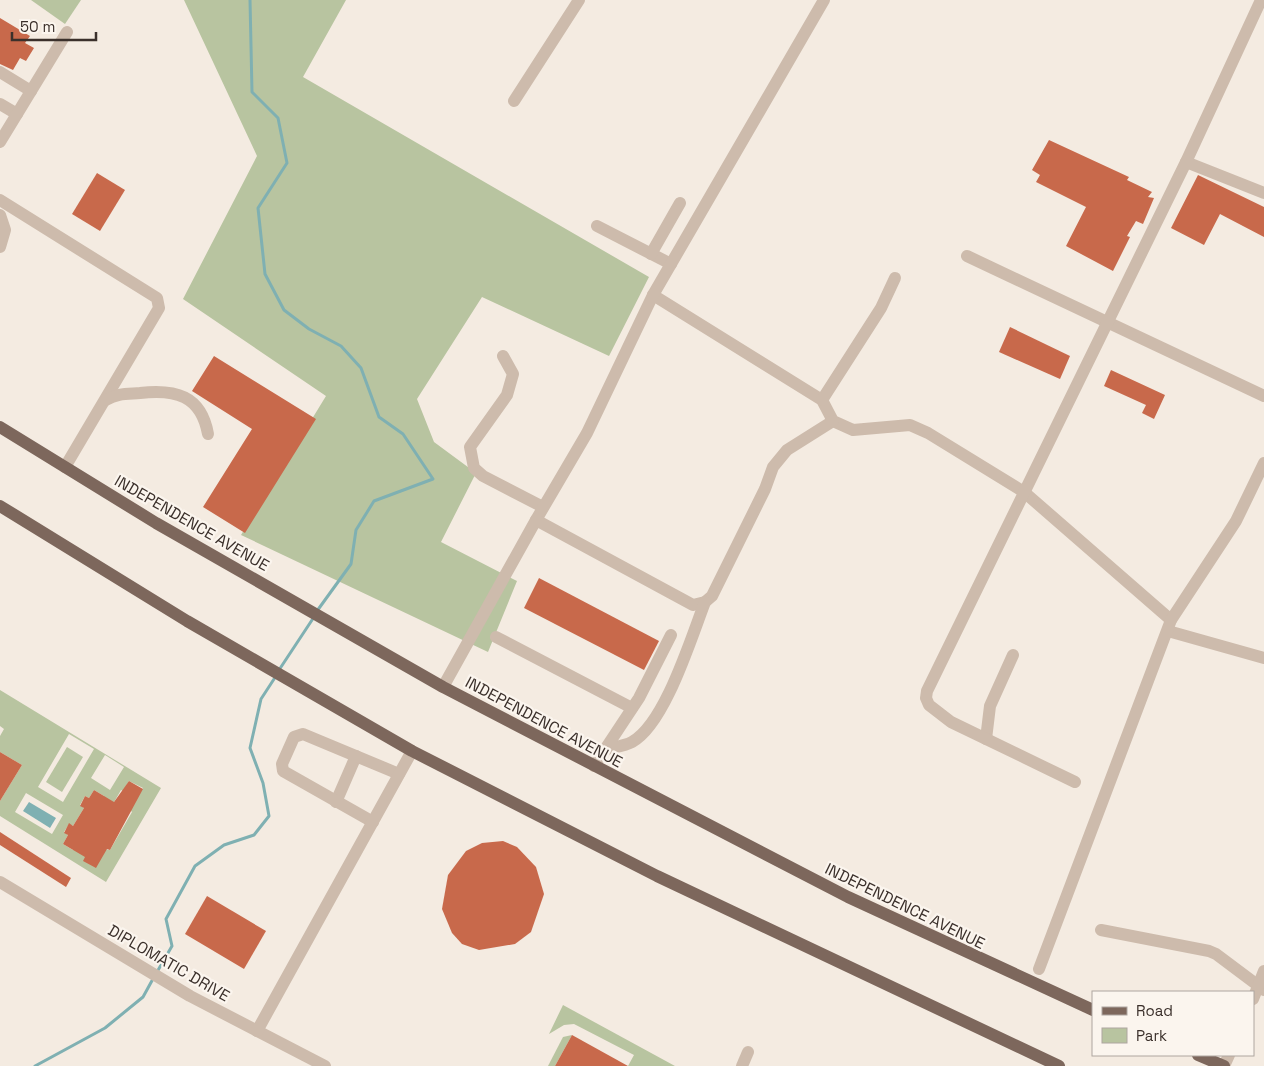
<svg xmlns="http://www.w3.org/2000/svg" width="1264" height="1066" viewBox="0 0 1264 1066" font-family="'Space Grotesk',sans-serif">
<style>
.green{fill:#b8c4a0;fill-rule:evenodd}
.water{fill:#7fb0b2}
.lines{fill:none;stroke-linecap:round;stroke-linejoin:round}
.stream{stroke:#7fb0b2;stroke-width:3}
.building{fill:#c8694b}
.minor{stroke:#cdbbac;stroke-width:12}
.major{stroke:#7d675c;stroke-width:12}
.labels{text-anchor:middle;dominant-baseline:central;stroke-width:4.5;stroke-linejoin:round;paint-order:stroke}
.street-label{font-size:16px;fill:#3b302b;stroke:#fbf5ee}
</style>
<rect width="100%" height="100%" fill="#f4ebe1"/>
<g class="green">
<path d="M 31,0 L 81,0 L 65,24 Z"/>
<path d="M 184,0 L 346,0 L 303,77 L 649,277 L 609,356 L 482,297 L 417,399 L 434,442 L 476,473 L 441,542 L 517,581 L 488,652 L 241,535 L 326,396 L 183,299 L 257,156 Z"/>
<path d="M 0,690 L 161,788 L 106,882 L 0,816 L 0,801 L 22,765 L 0,752 L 0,736 L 4,729 L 0,726 ZM 69,734 L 94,749 L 63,802 L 38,787 ZM 105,755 L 124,767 L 110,790 L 91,778 ZM 129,781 L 143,788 L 130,810 L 132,812 L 110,850 L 76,844 L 73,850 L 63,844 L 68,835 L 64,832 L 69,824 L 73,826 L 84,808 L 80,805 L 85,796 L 89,798 L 94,790 L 104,796 L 98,805 L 95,835 L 121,790 L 123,791 ZM 26,793 L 63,815 L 52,834 L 15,812 Z"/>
<path d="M 67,747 L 83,757 L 62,792 L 46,782 Z"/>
<path d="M 563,1005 L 675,1066 L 628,1066 L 634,1055 L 574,1024 L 564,1025 L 549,1034 Z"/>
<path d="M 572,1035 L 555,1066 L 548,1066 L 563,1037 Z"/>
</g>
<path class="water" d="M 29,802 L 56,818 L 50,828 L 23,811 Z"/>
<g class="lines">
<g class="stream">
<path d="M 250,0 L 252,92 L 278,118 L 287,163 L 258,208 L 265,274 L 284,310 L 309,329 L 341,346 L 361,368 L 379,417 L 403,434 L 433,479 L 374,501 L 356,530 L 351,564 L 317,611"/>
<path d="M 279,670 L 314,617"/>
<path d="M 157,972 L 172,946 L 166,919 L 195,866 L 224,845 L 254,835 L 269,816 L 263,783 L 250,748 L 261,699 L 276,676"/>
<path d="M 35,1066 L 105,1028 L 143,997 L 154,977"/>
</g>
</g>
<g class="building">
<path d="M 0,18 L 30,36 L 25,43 L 34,48 L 26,61 L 20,58 L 13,70 L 0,64 Z"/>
<path d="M 1049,140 L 1129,177 L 1127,180 L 1152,192 L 1148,197 L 1154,198 L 1143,224 L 1136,221 L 1127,236 L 1130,237 L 1113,271 L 1066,246 L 1086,207 L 1036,182 L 1040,175 L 1032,170 Z"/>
<path d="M 97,173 L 125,190 L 100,231 L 72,214 Z"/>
<path d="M 1198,175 L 1264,207 L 1264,237 L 1220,214 L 1204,245 L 1171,228 Z"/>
<path d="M 1010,327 L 1070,356 L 1060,379 L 999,352 Z"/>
<path d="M 214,356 L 316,419 L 245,533 L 203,507 L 252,429 L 192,391 Z"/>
<path d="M 1111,370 L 1165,395 L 1154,419 L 1142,413 L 1146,405 L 1104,386 Z"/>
<path d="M 539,578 L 659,641 L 644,670 L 524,608 Z"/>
<path d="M 0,752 L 22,765 L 0,801 Z"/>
<path d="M 129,781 L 143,789 L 110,850 L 107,849 L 96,868 L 83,861 L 85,857 L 63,844 L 68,835 L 64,833 L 69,823 L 73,826 L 84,808 L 80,806 L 85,796 L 89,798 L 94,790 L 114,802 Z"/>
<path d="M 0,832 L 71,878 L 66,887 L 0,845 Z"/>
<path d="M 503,841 L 517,847 L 536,867 L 544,894 L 531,932 L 515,944 L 479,950 L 462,944 L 452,933 L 442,909 L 448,875 L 466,851 L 482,843 Z"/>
<path d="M 207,896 L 266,931 L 244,969 L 185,934 Z"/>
<path d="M 572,1035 L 628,1066 L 555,1066 Z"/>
</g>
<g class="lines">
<g class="minor">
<path d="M 0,72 L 31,91"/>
<path d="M 514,101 L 579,0"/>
<path d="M 0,104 L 17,114"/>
<path d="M 0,142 L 67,32"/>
<path d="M 1186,162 L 1261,0"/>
<path d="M 0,200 L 157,298 L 159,308 L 65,467"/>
<path d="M 0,215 L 5,230 L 0,247"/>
<path d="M 597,226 L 671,264"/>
<path d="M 651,254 L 680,203"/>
<path d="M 967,256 L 1264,396"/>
<path d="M 653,295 L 822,400 L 833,421 L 853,430 L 910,425 L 928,433 L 1024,492 L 1171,620"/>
<path d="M 503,356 L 513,374 L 507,395 L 470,447 L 474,468 L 483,476 L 543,507"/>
<path d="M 106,400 C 117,393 128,394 140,393 C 175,389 201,395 208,434"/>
<path d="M 822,400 L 881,308 L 895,278"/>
<path d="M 536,520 L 587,433 L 653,295 L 824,0"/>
<path d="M 1168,631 L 1264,658"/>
<path d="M 496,637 L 632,708"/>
<path d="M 443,687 L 536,520 L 693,605 L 705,602 L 712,596 L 765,489 L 773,467 L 787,450 L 833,421"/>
<path d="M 986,739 L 990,706 L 1013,655"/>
<path d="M 606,749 C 614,747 625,746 632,742 C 665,724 691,638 705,602"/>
<path d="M 594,766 L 639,698 L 671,635"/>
<path d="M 1075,782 L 951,722 L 929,705 L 926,698 L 927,691 L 1186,162 L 1264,193"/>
<path d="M 336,802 L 356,756"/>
<path d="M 373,822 L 283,771 L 282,764 L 294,737 L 303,734 L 399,774"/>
<path d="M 0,882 L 190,996 L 325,1066"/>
<path d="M 1101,930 L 1209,951 L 1216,954 L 1264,990"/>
<path d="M 1039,969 L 1171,620 L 1236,521 L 1264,463"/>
<path d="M 1253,999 L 1264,971"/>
<path d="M 257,1031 L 412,751"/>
<path d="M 742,1066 L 748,1052"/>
<path d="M 1224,1066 L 1229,1055"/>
</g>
<g class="major">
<path d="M 0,427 L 156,523 L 443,687 L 848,897 L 1093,1010"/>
<path d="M 0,506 L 187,621 L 412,751 L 657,876 L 1059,1066"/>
<path d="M 1198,1055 L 1224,1066"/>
</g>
</g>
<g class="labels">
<g class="street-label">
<text transform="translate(192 523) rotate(30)">INDEPENDENCE AVENUE</text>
<text transform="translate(544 722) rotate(28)">INDEPENDENCE AVENUE</text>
<text transform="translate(905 906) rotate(26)">INDEPENDENCE AVENUE</text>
<text transform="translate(169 963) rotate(30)">DIPLOMATIC DRIVE</text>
</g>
</g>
<rect x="1092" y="991" width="162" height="65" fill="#fbf5ee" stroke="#aea6a0"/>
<rect x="1102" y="1007" width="25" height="8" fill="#7d675c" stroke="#aea6a0"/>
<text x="1136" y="1016" font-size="15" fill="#3b302b">Road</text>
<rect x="1102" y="1028" width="25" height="15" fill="#b8c4a0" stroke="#aea6a0"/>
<text x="1136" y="1041" font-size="15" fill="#3b302b">Park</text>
<path d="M12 32v8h84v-8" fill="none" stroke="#3b302b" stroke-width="2.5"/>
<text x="20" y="32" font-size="15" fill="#3b302b" stroke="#fbf5ee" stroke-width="4" paint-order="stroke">50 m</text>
</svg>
